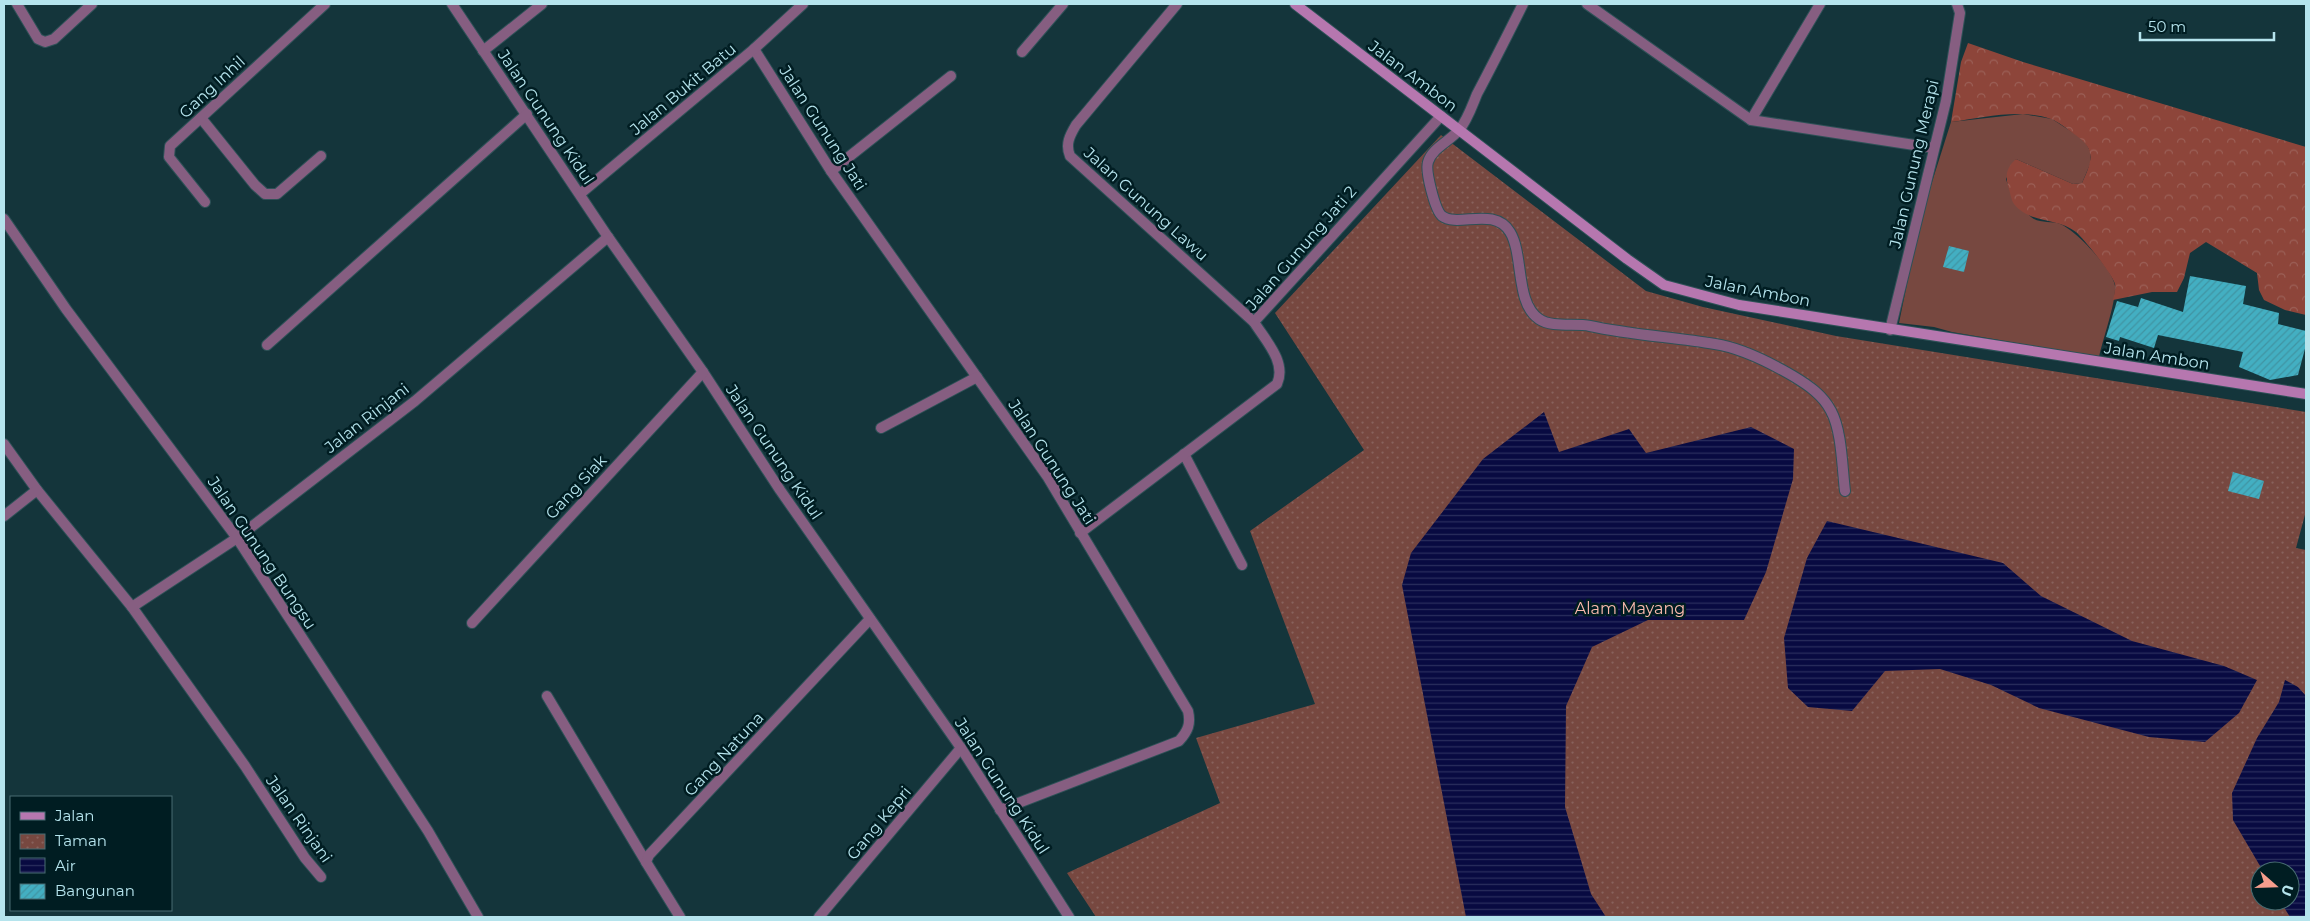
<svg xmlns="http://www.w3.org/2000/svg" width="2310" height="921" viewBox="0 0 2310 921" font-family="Montserrat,sans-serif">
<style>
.green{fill:#774840}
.forest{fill:url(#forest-crowns)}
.park{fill:url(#park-dots);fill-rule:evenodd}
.water{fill:url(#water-rules)}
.building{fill:url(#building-hatch)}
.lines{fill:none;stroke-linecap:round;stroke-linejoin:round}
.street-casing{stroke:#2e5157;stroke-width:12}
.secondary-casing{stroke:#2e5157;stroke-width:12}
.street{stroke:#865e81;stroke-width:10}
.secondary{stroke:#b677af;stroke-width:10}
.labels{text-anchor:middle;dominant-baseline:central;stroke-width:5;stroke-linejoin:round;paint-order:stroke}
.street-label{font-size:16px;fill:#b5e4ed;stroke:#001d22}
.park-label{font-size:16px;fill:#fcbbaf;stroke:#001d22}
</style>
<defs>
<pattern id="forest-crowns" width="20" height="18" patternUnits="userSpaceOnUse" patternTransform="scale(1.25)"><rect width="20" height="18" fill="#8d453a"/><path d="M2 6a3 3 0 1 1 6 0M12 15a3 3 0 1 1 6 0" fill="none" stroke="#9b6057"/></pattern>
<pattern id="park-dots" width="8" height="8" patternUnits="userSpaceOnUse" patternTransform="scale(1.25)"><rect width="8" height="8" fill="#774840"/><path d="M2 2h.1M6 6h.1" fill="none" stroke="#88625c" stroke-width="1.8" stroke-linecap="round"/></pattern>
<pattern id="water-rules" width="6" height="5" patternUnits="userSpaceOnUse" patternTransform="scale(1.25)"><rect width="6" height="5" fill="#080a41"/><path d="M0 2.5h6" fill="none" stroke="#2a2e5d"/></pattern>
<pattern id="building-hatch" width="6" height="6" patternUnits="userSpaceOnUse" patternTransform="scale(1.25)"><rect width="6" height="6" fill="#43afc2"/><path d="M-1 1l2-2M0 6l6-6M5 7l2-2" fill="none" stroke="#4094a3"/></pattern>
</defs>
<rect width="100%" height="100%" fill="#14353b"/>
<path class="green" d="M 2023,114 L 2052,119 L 2084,140 L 2090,151 L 2090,164 L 2082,183 L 2073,184 L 2016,159 L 2006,179 C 2009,190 2024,213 2034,219 C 2041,223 2053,221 2060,224 C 2076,230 2113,270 2115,286 C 2116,303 2103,338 2099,357 L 1952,332 L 1934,327 L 1899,323 L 1920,220 L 1951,122 Z"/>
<path class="forest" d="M 1968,43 L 2023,62 L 2306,147 L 2306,315 L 2285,310 L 2264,300 L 2259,290 L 2257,273 L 2206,242 L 2190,253 L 2184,278 L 2177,292 L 2152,292 L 2113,300 C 2114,295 2116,289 2115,284 C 2113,275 2084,239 2076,232 C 2057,217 2030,224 2014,204 C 2011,200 2010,191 2008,186 C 2005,175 2007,167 2016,159 L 2073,184 L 2082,183 C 2092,161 2097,149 2074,134 C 2067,129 2059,122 2051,119 C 2020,108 1982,118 1951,122 L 1961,62 Z"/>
<path class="park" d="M 1441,135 L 1646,291 L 1703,307 L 1836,336 L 2306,412 L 2306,511 L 2296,548 L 2306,550 L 2306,917 L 1096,917 L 1067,873 L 1220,803 L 1196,738 L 1315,704 L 1250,531 L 1364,450 L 1275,313 ZM 2260,871 L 2290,871 L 2290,901 L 2260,901 Z"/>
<g class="water">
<path d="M 1544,412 L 1559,452 L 1629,429 L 1646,453 L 1751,427 L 1794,449 L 1793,479 L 1766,572 L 1744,620 L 1648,620 L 1592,647 L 1566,706 L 1565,807 L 1591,894 L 1606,917 L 1466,917 L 1402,585 L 1411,553 L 1483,459 Z"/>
<path d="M 1827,521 L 2003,563 L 2041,596 L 2132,641 L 2224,666 L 2257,680 L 2239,713 L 2205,742 L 2149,737 L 2039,708 L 1991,685 L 1940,669 L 1885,671 L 1852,711 L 1808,707 L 1788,688 L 1784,638 L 1807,558 Z"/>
<path d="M 2285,680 L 2298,687 L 2306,696 L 2306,917 L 2290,917 L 2280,901 L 2290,901 L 2290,871 L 2263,871 L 2233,820 L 2232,793 L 2257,738 L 2279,702 Z"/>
</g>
<g class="building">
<path d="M 1949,246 L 1969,251 L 1964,272 L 1943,267 Z"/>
<path d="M 2190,276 L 2246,286 L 2243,304 L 2279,313 L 2278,324 L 2306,331 L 2306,345 L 2298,375 L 2270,380 L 2239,367 L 2243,352 L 2158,335 L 2154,348 L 2120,337 L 2119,341 L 2106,337 L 2117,301 L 2138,307 L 2141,298 L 2183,312 Z"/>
<path d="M 2233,472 L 2264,481 L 2259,499 L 2228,491 Z"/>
</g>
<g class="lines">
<g class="street-casing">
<g id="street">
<path d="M 17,4 L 38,39 L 45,42 L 54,39 L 92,4"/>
<path d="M 452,4 L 608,237 L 703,372 L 780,490 L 961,748 L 1069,917"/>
<path d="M 1177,4 L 1076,125 C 1070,135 1065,144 1070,156 L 1254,322"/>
<path d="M 1523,4 C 1508,34 1493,64 1477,94 C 1472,106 1467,121 1459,130 C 1450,141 1432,148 1428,162 C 1425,171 1435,210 1442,216 C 1458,228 1494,206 1510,232 C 1524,255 1515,303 1539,319 C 1552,328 1575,323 1590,326 C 1631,335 1673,337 1715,344 C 1742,348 1769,362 1793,376 C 1808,385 1823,395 1831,411 C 1842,431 1842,467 1845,491"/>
<path d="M 1587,4 L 1751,120 L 1934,148"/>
<path d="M 754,49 L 831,171 L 1047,476 L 1188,711 C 1191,724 1188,731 1179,741 L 1000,810"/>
<path d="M 483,51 L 542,4"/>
<path d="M 1022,52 L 1063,4"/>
<path d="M 201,118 L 255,185 L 265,194 L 277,194 L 321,156"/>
<path d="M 1751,120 L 1820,4"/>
<path d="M 831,171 L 951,76"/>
<path d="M 580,194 L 754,49 L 803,4"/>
<path d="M 205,202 L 169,157 L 170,146 L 325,4"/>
<path d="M 4,219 L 66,309 L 237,538 L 428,831 L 478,917"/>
<path d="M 1890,330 L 1946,101 L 1960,13 L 1957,4"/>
<path d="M 267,345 L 527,114"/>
<path d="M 881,428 L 977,377"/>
<path d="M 4,444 L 37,490 L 132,607 L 245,766 L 305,858 L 321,877"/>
<path d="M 1184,454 L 1242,565"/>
<path d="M 4,516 L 37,490"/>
<path d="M 1080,533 L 1277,384 C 1287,362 1265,340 1254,322 L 1441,116"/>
<path d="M 132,607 L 237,538 L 415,401 L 608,237"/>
<path d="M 472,623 L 703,372"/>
<path d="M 547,696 L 646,862"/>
<path d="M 680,917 L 646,862 L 649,855 L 870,619"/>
<path d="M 819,917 L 961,748"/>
</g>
</g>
<g class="secondary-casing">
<path id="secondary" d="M 1295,4 L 1627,259 L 1664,285 L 1739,305 L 2306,394"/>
</g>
<use href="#street" class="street"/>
<use href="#secondary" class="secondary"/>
</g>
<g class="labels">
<g class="street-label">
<text transform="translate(1413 76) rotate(37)">Jalan Ambon</text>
<text transform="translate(212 87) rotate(-43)">Gang Inhil</text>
<text transform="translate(683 89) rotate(-40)">Jalan Bukit Batu</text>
<text transform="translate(546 117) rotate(56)">Jalan Gunung Kidul</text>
<text transform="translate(823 128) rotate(57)">Jalan Gunung Jati</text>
<text transform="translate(1914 164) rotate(-77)">Jalan Gunung Merapi</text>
<text transform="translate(1146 204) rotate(42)">Jalan Gunung Lawu</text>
<text transform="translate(1301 248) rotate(-49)">Jalan Gunung Jati 2</text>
<text transform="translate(1758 291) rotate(11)">Jalan Ambon</text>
<text transform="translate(2157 356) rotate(9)">Jalan Ambon</text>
<text transform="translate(367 418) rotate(-38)">Jalan Rinjani</text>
<text transform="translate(774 452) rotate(56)">Jalan Gunung Kidul</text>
<text transform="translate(1052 462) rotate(57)">Jalan Gunung Jati</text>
<text transform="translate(576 487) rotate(-47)">Gang Siak</text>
<text transform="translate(262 553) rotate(56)">Jalan Gunung Bungsu</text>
<text transform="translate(724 754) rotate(-47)">Gang Natuna</text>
<text transform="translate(1002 786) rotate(57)">Jalan Gunung Kidul</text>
<text transform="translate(299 819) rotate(55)">Jalan Rinjani</text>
<text transform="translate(879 823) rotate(-50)">Gang Kepri</text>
</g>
<g class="park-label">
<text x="1630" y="608">Alam Mayang</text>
</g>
</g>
<rect width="2310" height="921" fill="none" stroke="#b5e4ed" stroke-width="10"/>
<rect x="10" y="796" width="162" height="115" fill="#001d22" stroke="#486d73"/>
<rect x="20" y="812" width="25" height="8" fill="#b677af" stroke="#486d73"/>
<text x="55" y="821" font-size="15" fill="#b5e4ed">Jalan</text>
<rect x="20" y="834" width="25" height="15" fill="url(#park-dots)" stroke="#486d73"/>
<text x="55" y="846" font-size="15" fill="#b5e4ed">Taman</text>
<rect x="20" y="858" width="25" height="15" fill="url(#water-rules)" stroke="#486d73"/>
<text x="55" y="871" font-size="15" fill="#b5e4ed">Air</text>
<rect x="20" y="884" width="25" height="15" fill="url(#building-hatch)" stroke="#486d73"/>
<text x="55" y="896" font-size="15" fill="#b5e4ed">Bangunan</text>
<g transform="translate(2275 886) rotate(110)"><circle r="24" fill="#001d22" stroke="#486d73"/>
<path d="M0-4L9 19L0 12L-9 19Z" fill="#f59d8d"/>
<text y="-8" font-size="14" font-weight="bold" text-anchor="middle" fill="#b5e4ed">U</text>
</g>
<path d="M2140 32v8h134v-8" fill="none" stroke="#b5e4ed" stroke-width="2.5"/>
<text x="2148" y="32" font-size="15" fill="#b5e4ed" stroke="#001d22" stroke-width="4" paint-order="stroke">50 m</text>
</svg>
